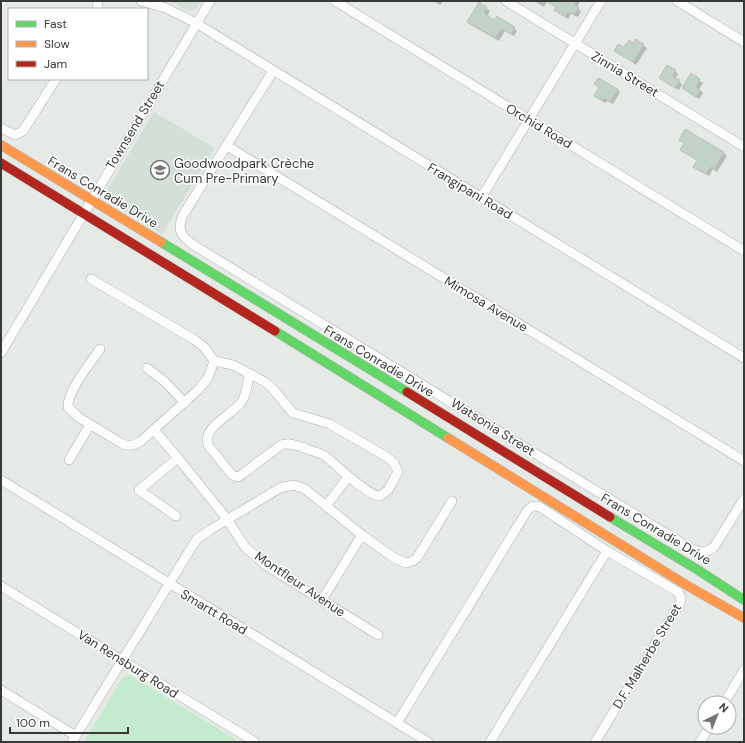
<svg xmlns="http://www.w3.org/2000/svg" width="745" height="743" viewBox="0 0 745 743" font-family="'DM Sans',sans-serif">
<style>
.built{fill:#d4dfd7}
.green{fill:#c5ebce}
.shadow{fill:#0003}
.building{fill:#c1d2c6;stroke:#bec2bf}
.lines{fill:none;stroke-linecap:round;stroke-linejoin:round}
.street-casing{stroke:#aeb1ae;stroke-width:10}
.fast-casing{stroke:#aeb1ae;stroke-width:10}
.slow-casing{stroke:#aeb1ae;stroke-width:10}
.jam-casing{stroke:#aeb1ae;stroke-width:10}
.street{stroke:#fbfcfb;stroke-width:9}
.fast{stroke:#63d668;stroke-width:9}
.slow{stroke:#ff974d;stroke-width:9}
.jam{stroke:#b3261e;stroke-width:9}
.labels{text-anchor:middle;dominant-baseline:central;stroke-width:3;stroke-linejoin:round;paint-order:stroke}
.street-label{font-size:13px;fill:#363a37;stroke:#fff}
.poi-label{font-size:13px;fill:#363a37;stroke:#fff;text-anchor:start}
</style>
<rect width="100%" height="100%" fill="#e5eae6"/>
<g class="built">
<path d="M 170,1 L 201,1 L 197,8 L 191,11 L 186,10 Z"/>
<path d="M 154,112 L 215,148 L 162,234 L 109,202 L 106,192 Z"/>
</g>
<path class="green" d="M 130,675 L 240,742 L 84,742 L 122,678 Z"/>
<g class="shadow">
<path d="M 433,1 L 443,1 L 440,5 Z"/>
<path d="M 535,1 L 580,1 L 577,8 L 581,11 L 578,17 L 571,14 L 568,19 L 555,10 L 557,8 L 547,2 L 544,7 Z"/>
<path d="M 480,4 L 490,11 L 487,16 L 495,21 L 514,28 L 517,31 L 514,36 L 505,31 L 499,41 L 471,25 L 468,22 Z"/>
<path d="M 636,40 L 647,48 L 636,65 L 615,50 L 625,49 L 633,44 Z"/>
<path d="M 675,71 L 678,74 L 675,79 L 682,84 L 679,90 L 664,81 Z"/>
<path d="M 691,75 L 703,83 L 699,89 L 703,93 L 699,99 L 683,88 Z"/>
<path d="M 595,84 L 617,89 L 620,92 L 613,104 L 607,101 L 605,103 L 595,96 L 599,88 Z"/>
<path d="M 685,131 L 724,153 L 727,156 L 717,172 L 713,169 L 709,176 L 698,170 L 695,167 L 698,161 L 681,149 L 685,143 Z"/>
</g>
<g class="building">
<path d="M 546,1 L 576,1 L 574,5 L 579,8 L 574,14 L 568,12 L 565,17 L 554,10 L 556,7 Z"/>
<path d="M 479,2 L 487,7 L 484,13 L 494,20 L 497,16 L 515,27 L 511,34 L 501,29 L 495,38 L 467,22 Z"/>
<path d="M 635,39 L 644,44 L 633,62 L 614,51 L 618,44 L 624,47 L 629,40 L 633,43 Z"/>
<path d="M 667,65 L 676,70 L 672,76 L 680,80 L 675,88 L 659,78 Z"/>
<path d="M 691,73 L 700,79 L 696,87 L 700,90 L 696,97 L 682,88 Z"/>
<path d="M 598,78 L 618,89 L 610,102 L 604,98 L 602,101 L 594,96 L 599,87 L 594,84 Z"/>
<path d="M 685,129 L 724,152 L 714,169 L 710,167 L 706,174 L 693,167 L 697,160 L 680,150 L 684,143 L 679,140 Z"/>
</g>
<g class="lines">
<g class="street-casing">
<g id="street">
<path d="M 141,1 L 166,8 L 196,23 L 744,358"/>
<path d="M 335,1 L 744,251"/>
<path d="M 506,1 L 744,147"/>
<path d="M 677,1 L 744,42"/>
<path d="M 1,2 L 2,1"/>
<path d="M 97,9 L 98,1"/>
<path d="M 273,71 L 183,215 C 176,231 182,237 195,246 L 690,548 C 699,552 706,554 714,547 L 744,499"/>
<path d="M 1,128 L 15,135 L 23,131 L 56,79"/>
<path d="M 227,146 L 744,461"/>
<path d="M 481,198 L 601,1"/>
<path d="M 91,279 L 195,340 L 205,348 L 214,361 L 233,365 L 265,382 L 272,388 L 293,413 L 330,424 L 387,457 L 394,463 L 398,472 L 388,490 L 380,496 C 367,496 337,465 325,456 C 318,452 309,450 302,447 C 294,445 288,442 281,445 L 241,475 L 238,477 L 232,475 L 208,445 C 202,426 233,415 242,401 C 247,393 248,382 249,374"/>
<path d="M 100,349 C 91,362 67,392 68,407 L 78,417 L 121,443 C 128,447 133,445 140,442 L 198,390 L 208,378 L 214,361"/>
<path d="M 1,353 L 210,1"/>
<path d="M 147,368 L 165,382 L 185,403"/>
<path d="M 154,430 L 178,458 L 227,519 L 245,547 L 267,566 L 378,635"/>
<path d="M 69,460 L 90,425"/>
<path d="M 1,480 L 428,742"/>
<path d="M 326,506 L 348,477"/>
<path d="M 176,516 L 139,490 L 178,458"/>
<path d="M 1,586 L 255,742"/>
<path d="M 322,600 L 362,535"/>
<path d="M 1,690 L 76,736"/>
<path d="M 724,703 L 744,670"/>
<path d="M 397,723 L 527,511 C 531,506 534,505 540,507 L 607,551 L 678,592 L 681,598 L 680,603 L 595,742"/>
<path d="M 72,742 L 193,545 L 197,539 L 210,530 L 280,488 L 294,485 L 305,489 L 362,535 L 394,558 L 406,563 L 413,561 L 417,558 L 452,501"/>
<path d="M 490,742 L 607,551"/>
<path d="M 700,742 L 709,727"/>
</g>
</g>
<g class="fast-casing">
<g id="fast">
<path d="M 161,242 L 407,392"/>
<path d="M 275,331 L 448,438"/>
<path d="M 610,517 L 698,570 L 744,600"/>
</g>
</g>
<g class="slow-casing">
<g id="slow">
<path d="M 1,145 L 161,242"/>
<path d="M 448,438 L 688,586 L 744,618"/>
</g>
</g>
<g class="jam-casing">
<g id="jam">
<path d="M 1,163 L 275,331"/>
<path d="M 407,392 L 610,517"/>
</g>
</g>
<use href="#street" class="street"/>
<use href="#fast" class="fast"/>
<use href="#slow" class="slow"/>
<use href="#jam" class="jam"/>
</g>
<defs>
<g id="school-ring" transform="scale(1)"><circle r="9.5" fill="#fff" stroke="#737874" stroke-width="1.5"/><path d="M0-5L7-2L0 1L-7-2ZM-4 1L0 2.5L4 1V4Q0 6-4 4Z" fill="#737874"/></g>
</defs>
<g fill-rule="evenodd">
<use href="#school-ring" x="160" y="170"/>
</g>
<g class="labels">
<g class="street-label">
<text transform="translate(625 74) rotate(31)">Zinnia Street</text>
<text transform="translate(135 125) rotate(-59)">Townsend Street</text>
<text transform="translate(539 126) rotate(31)">Orchid Road</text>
<text transform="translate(470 191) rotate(31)">Frangipani Road</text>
<text transform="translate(103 192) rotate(31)">Frans Conradie Drive</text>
<text transform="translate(486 304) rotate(31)">Mimosa Avenue</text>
<text transform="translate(379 361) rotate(31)">Frans Conradie Drive</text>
<text transform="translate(493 427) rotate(32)">Watsonia Street</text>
<text transform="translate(656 529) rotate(31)">Frans Conradie Drive</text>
<text transform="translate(300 584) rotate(34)">Montfleur Avenue</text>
<text transform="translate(214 612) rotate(31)">Smartt Road</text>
<text transform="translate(647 656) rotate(-59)">D.F. Malherbe Street</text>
<text transform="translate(128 664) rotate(32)">Van Rensburg Road</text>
</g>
<g class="poi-label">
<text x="174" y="163">Goodwoodpark Crèche<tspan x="174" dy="15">Cum Pre-Primary</tspan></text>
</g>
</g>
<rect width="745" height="743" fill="none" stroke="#363a37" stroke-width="4"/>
<rect x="8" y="8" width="140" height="72" fill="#ffffff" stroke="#afb0af"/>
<rect x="16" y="21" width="20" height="6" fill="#63d668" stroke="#afb0af"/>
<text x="44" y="28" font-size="12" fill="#363a37">Fast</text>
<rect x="16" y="41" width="20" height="6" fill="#ff974d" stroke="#afb0af"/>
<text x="44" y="48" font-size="12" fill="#363a37">Slow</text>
<rect x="16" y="61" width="20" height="6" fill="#b3261e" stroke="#afb0af"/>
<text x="44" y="68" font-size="12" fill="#363a37">Jam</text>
<g transform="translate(717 715) rotate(43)"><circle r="19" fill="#ffffff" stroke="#afb0af"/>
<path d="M0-3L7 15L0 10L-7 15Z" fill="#737874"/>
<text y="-6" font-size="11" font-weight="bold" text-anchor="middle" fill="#363a37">N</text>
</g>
<path d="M10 727v6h118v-6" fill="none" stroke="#363a37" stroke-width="2"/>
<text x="16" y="727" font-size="12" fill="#363a37" stroke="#ffffff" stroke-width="3" paint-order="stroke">100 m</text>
</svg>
